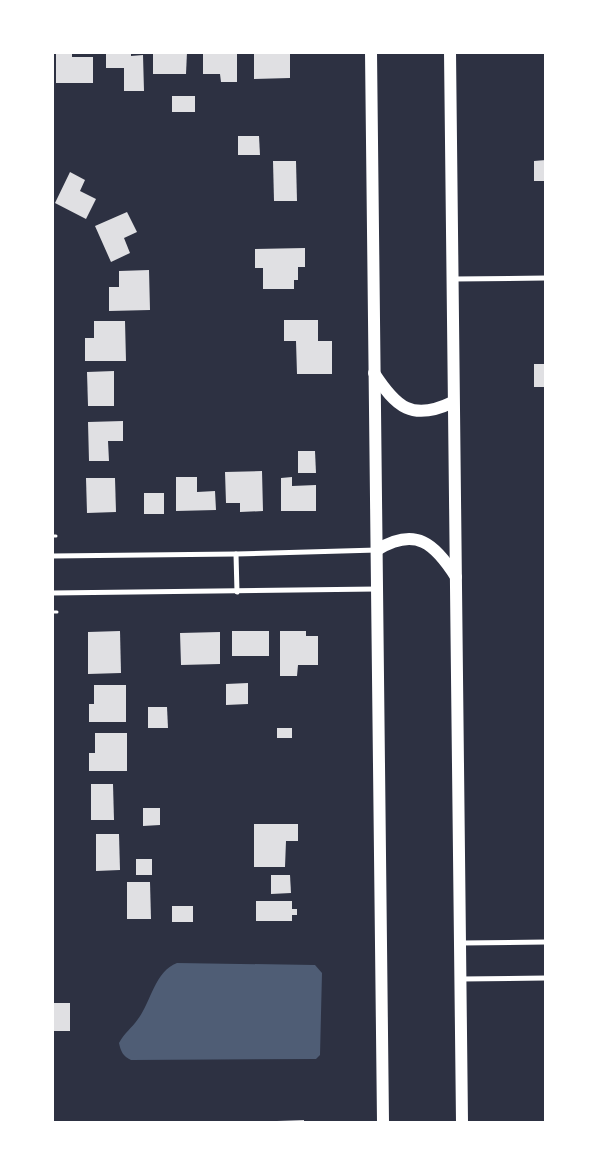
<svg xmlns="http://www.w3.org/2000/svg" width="598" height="1175" viewBox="0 0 598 1175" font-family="'IBM Plex Serif',serif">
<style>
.water{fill:#4f5d75}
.building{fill:#e0e0e3}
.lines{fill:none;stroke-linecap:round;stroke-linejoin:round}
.path{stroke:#fff;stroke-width:3}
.minor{stroke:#fff;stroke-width:5}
.primary{stroke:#fff;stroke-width:12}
</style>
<rect width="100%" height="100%" fill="#2d3142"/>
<path class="water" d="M 177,963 L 315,965 L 322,973 L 320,1055 L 316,1059 L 131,1060 C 123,1056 121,1052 119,1043 C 125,1032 131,1029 138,1019 C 151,1002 155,971 177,963 Z"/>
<g class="building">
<path d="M 56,52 L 72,52 L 72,57 L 93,57 L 93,83 L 56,83 Z"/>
<path d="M 106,52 L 131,52 L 131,56 L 143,55 L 144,91 L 124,91 L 124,68 L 106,68 Z"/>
<path d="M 153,52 L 187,52 L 186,74 L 153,74 Z"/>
<path d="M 203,52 L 237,52 L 237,82 L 221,82 L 220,74 L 203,74 Z"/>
<path d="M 254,52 L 290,54 L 290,78 L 254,79 Z"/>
<rect x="172" y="96" width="23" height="16"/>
<path d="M 238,136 L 259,136 L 260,155 L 238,155 Z"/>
<path d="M 546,160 L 546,181 L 534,181 L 534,161 Z"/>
<path d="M 273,161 L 296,161 L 297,201 L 274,201 Z"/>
<path d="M 70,172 L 85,180 L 80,191 L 96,199 L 86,219 L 55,203 Z"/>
<path d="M 127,212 L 137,232 L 124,238 L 130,253 L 111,262 L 95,226 Z"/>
<path d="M 305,248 L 305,267 L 298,267 L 298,280 L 294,280 L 294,289 L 263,289 L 263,268 L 255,268 L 255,249 Z"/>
<path d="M 149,270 L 150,310 L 109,311 L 109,287 L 119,287 L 119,271 Z"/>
<path d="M 284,320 L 318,320 L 318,341 L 332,341 L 332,374 L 297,374 L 296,341 L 284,341 Z"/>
<path d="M 94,321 L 125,321 L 126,361 L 85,361 L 85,338 L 94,338 Z"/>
<rect x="534" y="364" width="12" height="23"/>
<path d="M 114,371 L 114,406 L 88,406 L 87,372 Z"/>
<path d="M 123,421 L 123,441 L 108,441 L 109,461 L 89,461 L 88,422 Z"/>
<path d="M 298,451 L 315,451 L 316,473 L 298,473 Z"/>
<path d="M 262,471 L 263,511 L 240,512 L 240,503 L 226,503 L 225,472 Z"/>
<path d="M 176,477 L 197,477 L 197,492 L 215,491 L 216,510 L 176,511 Z"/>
<path d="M 292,477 L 292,486 L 316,485 L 316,511 L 281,511 L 281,478 Z"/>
<path d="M 86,478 L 115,478 L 116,512 L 87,513 Z"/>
<rect x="144" y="493" width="20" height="21"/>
<path d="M 120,631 L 121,673 L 88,674 L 88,632 Z"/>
<rect x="232" y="631" width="37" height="25"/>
<path d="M 280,631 L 306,631 L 306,636 L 318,636 L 318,665 L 298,665 L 297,676 L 280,676 Z"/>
<path d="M 220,632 L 220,664 L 181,665 L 180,633 Z"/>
<path d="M 248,683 L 248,704 L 226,705 L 226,684 Z"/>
<path d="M 94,685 L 126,685 L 126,722 L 89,722 L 89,704 L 94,704 Z"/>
<path d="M 148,707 L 167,707 L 168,728 L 148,728 Z"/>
<rect x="277" y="728" width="15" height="10"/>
<path d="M 95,733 L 127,733 L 127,771 L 89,771 L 89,753 L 95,753 Z"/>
<path d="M 91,784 L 113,784 L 114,820 L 91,820 Z"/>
<path d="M 143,808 L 160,808 L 160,825 L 143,826 Z"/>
<path d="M 254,824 L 298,824 L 298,841 L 286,841 L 285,867 L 254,867 Z"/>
<path d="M 96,834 L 119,834 L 120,870 L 96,871 Z"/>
<rect x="136" y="859" width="16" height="16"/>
<path d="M 271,875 L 290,875 L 291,893 L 271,894 Z"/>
<path d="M 127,882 L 150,882 L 151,919 L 127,919 Z"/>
<path d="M 256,901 L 292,901 L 292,909 L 297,909 L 297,915 L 292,915 L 292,921 L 256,921 Z"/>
<rect x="172" y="906" width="21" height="16"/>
<rect x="52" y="1003" width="18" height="28"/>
<path d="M 304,1120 L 304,1122 L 277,1122 L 277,1121 Z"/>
</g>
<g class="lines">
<g class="path">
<path d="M 52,536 L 56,536"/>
<path d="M 52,612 L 57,612"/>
</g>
<g class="minor">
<path d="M 454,279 L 546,278"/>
<path d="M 236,554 L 237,592"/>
<path d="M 52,556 L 236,554 L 377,550"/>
<path d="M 52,593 L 377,589"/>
<path d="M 461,943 L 546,942"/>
<path d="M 461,979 L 546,978"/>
</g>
<g class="primary">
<path d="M 371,52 L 383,1122"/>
<path d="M 450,52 L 462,1122"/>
<path d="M 374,373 C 396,407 412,422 453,402"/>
<path d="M 377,550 C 416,526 435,544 456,577"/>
</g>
</g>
<rect width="598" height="1175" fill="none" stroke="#ffffff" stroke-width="108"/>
</svg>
